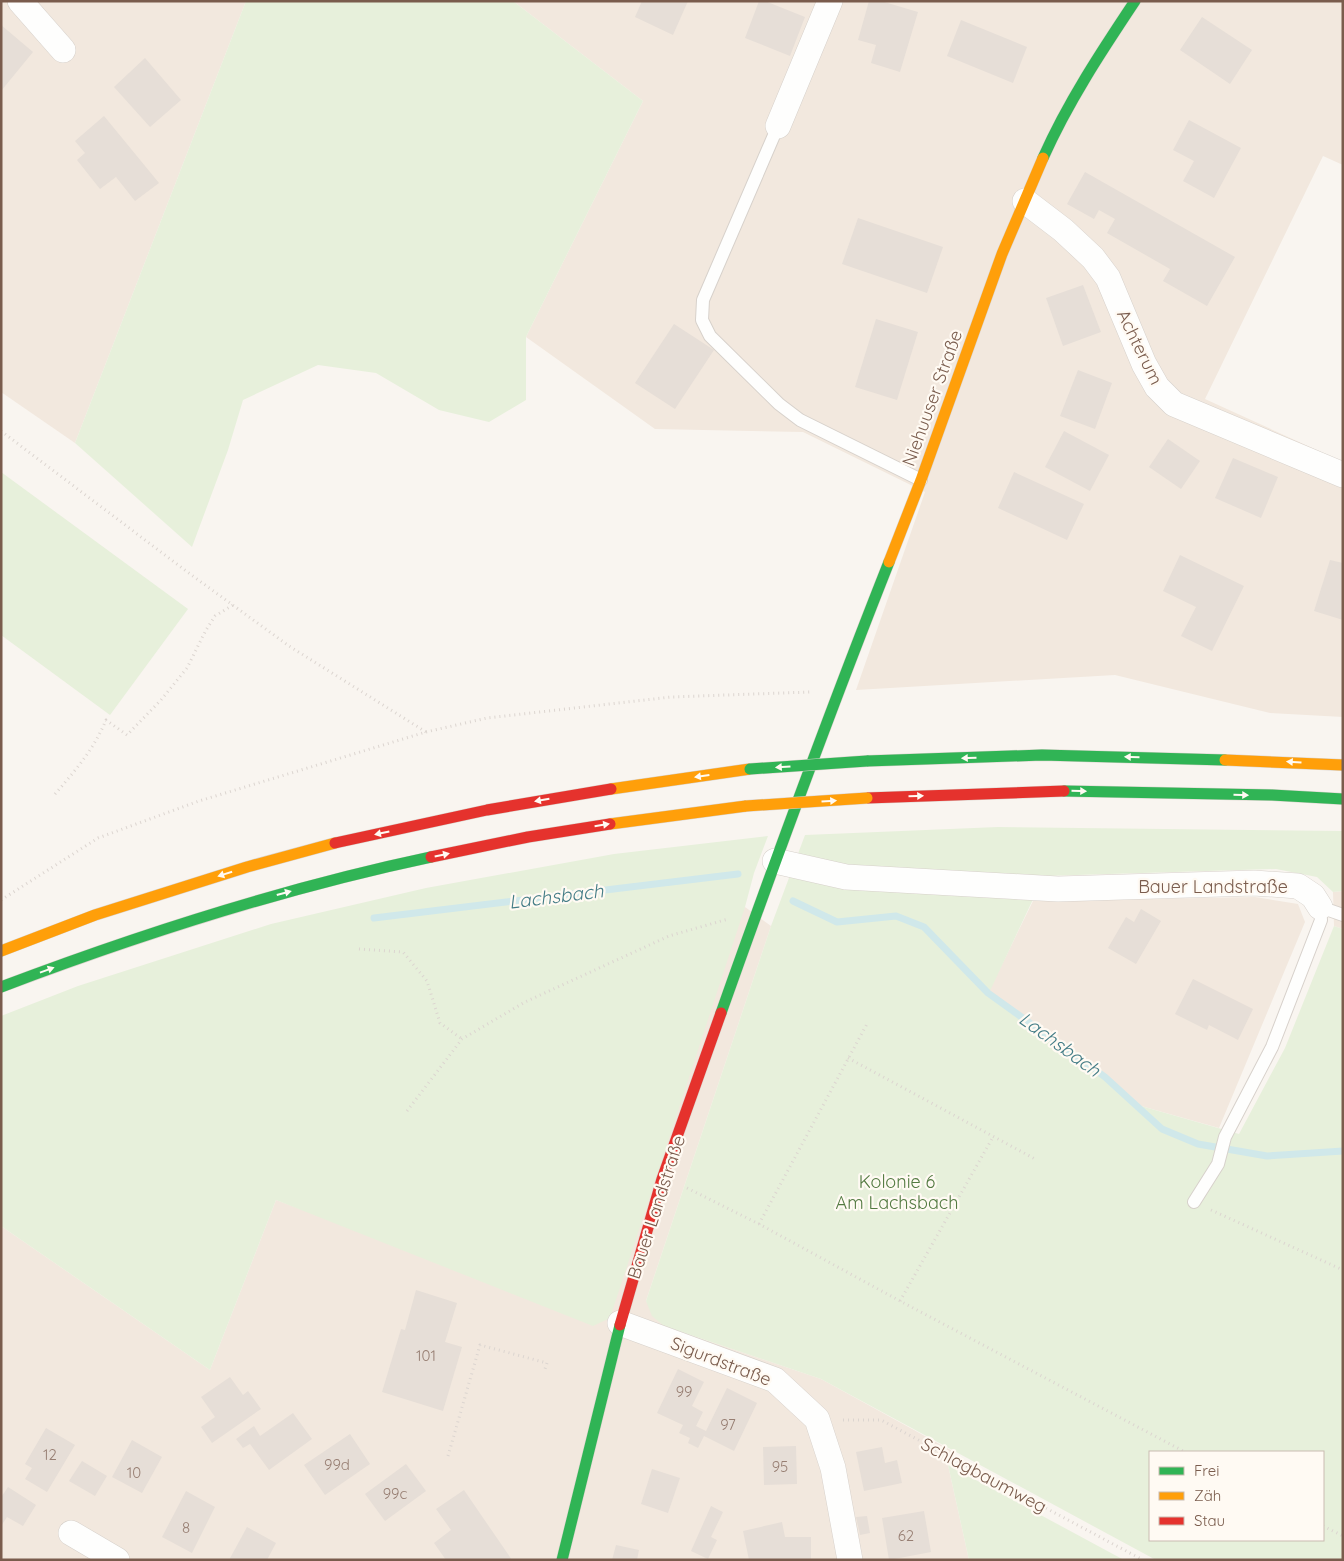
<svg xmlns="http://www.w3.org/2000/svg" width="1344" height="1561" viewBox="0 0 1344 1561" font-family="Quicksand,sans-serif">
<style>
.residential{fill:#f2e8de}
.green{fill:#e7f0db;fill-rule:evenodd}
.lines{fill:none;stroke-linecap:round;stroke-linejoin:round}
.stream{stroke:#d0e8ea;stroke-width:7}
.building{fill:#e6ded7}
.lane-casing{stroke:#d7d1cb;stroke-width:14}
.street-casing{stroke:#d7d1cb;stroke-width:26}
.fast-casing{stroke:#d9d2cb;stroke-width:12}
.slow-casing{stroke:#d9d2cb;stroke-width:12}
.jam-casing{stroke:#d9d2cb;stroke-width:12}
.path{stroke:#dcd5d0;stroke-width:3;stroke-dasharray:1 4;stroke-linecap:butt}
.lane{stroke:#fefefd;stroke-width:12}
.street{stroke:#fefefd;stroke-width:25}
.fast{stroke:#30b455;stroke-width:11}
.slow{stroke:#ff9f0a;stroke-width:11}
.jam{stroke:#e5322d;stroke-width:11}
.fast-bridge-casing{stroke:#dad1cc;stroke-width:12;stroke-linecap:butt}
.slow-bridge-casing{stroke:#dad1cc;stroke-width:12;stroke-linecap:butt}
.fast-bridge{stroke:#30b455;stroke-width:11}
.slow-bridge{stroke:#ff9f0a;stroke-width:11}
.oneway{fill:#fffaf3}
.labels{text-anchor:middle;dominant-baseline:central;stroke-width:4.5;stroke-linejoin:round;paint-order:stroke}
.number-label{font-size:15px;fill:#977e72}
.street-label{font-size:18px;fill:#7a5c4d;stroke:#fffaf3}
.park-label{font-size:18px;fill:#537a41;stroke:#fffaf3}
.water-label{font-size:19px;font-style:italic;fill:#437c86;stroke:#fffaf3}
</style>
<rect width="100%" height="100%" fill="#f9f5f0"/>
<g class="residential">
<path d="M 1,1 L 246,1 L 75,443 L 1,392 Z"/>
<path d="M 513,1 L 1343,1 L 1343,165 L 1323,156 L 1205,399 L 1343,462 L 1343,717 L 1270,713 L 1115,675 L 856,690 L 925,492 L 803,432 L 655,429 L 526,337 L 643,101 Z"/>
<path d="M 1343,891 L 1343,929 L 1334,926 L 1333,892 Z"/>
<path d="M 1255,897 L 1298,904 L 1305,922 L 1219,1128 L 1134,1104 L 1105,1077 L 988,993 L 1033,901 Z"/>
<path d="M 745,907 L 771,926 L 646,1301 L 664,1326 L 821,1379 L 954,1452 L 948,1465 L 969,1560 L 1,1560 L 1,1226 L 210,1370 L 276,1200 L 303,1210 Z"/>
</g>
<g class="green">
<path d="M 246,1 L 513,1 L 643,101 L 526,337 L 526,400 L 489,422 L 439,410 L 376,373 L 318,365 L 243,400 L 228,450 L 192,547 L 75,443 Z"/>
<path d="M 1,472 L 188,609 L 110,715 L 1,635 Z"/>
<path d="M 998,827 L 1343,831 L 1343,891 L 1333,892 L 1317,877 L 1276,869 L 1044,876 L 989,993 L 1105,1077 L 1134,1104 L 1239,1134 L 1285,1048 L 1334,926 L 1343,929 L 1343,1560 L 1156,1560 L 821,1379 L 664,1326 L 652,1316 L 646,1301 L 771,926 L 805,835 ZM 1150,1452 L 1323,1452 L 1323,1540 L 1150,1540 Z"/>
<path d="M 768,836 L 754,873 L 745,907 L 610,1318 L 593,1326 L 276,1200 L 210,1370 L 1,1226 L 1,1016 L 78,986 L 271,924 L 426,888 L 614,854 Z"/>
<path d="M 948,1465 L 1124,1560 L 969,1560 Z"/>
</g>
<g class="lines">
<g class="stream">
<path d="M 793,901 L 837,922 L 896,916 L 924,927 L 988,993 L 1105,1077 L 1162,1129 L 1198,1144 L 1267,1156 L 1343,1151"/>
<path d="M 374,918 L 738,874"/>
</g>
</g>
<g class="building">
<path d="M 642,1 L 688,1 L 673,35 L 635,17 Z"/>
<path d="M 759,1 L 765,1 L 805,17 L 790,56 L 745,38 Z"/>
<path d="M 869,1 L 881,1 L 918,12 L 900,72 L 871,63 L 876,45 L 858,40 Z"/>
<path d="M 1202,17 L 1252,50 L 1230,84 L 1180,50 Z"/>
<path d="M 961,20 L 1027,47 L 1013,83 L 947,56 Z"/>
<path d="M 1,25 L 33,52 L 1,91 Z"/>
<path d="M 145,58 L 181,100 L 150,127 L 114,87 Z"/>
<path d="M 104,116 L 159,183 L 135,201 L 116,177 L 100,189 L 77,160 L 85,153 L 75,141 Z"/>
<path d="M 1189,120 L 1241,148 L 1214,198 L 1183,181 L 1194,161 L 1173,150 Z"/>
<path d="M 1085,172 L 1235,257 L 1207,306 L 1163,281 L 1170,269 L 1107,233 L 1115,219 L 1099,210 L 1094,219 L 1067,204 Z"/>
<path d="M 858,218 L 943,247 L 927,293 L 842,264 Z"/>
<path d="M 1083,285 L 1101,332 L 1063,346 L 1046,298 Z"/>
<path d="M 876,319 L 918,332 L 897,400 L 855,387 Z"/>
<path d="M 674,324 L 714,350 L 675,409 L 635,383 Z"/>
<path d="M 1078,370 L 1112,383 L 1095,429 L 1060,416 Z"/>
<path d="M 1064,431 L 1109,455 L 1090,491 L 1045,467 Z"/>
<path d="M 1168,439 L 1200,461 L 1181,489 L 1149,467 Z"/>
<path d="M 1233,458 L 1278,477 L 1261,518 L 1215,498 Z"/>
<path d="M 1014,472 L 1084,504 L 1067,540 L 998,508 Z"/>
<path d="M 1180,555 L 1244,586 L 1212,651 L 1181,636 L 1196,607 L 1163,591 Z"/>
<path d="M 1330,560 L 1343,563 L 1343,620 L 1314,611 Z"/>
<path d="M 1141,909 L 1161,921 L 1136,964 L 1108,948 L 1126,917 L 1134,922 Z"/>
<path d="M 1193,979 L 1253,1009 L 1238,1040 L 1209,1025 L 1207,1030 L 1175,1014 Z"/>
<path d="M 416,1290 L 457,1303 L 445,1342 L 462,1347 L 443,1411 L 382,1392 L 401,1329 L 405,1330 Z"/>
<path d="M 678,1369 L 704,1382 L 692,1406 L 703,1412 L 696,1426 L 706,1431 L 727,1388 L 757,1403 L 734,1451 L 704,1436 L 698,1448 L 688,1443 L 690,1438 L 679,1433 L 683,1425 L 657,1413 Z"/>
<path d="M 230,1377 L 243,1395 L 248,1391 L 261,1409 L 212,1443 L 201,1427 L 215,1417 L 201,1397 Z"/>
<path d="M 293,1413 L 312,1439 L 269,1470 L 250,1444 L 243,1448 L 236,1439 L 254,1426 L 260,1436 Z"/>
<path d="M 46,1428 L 75,1445 L 47,1492 L 25,1479 L 32,1468 L 25,1464 Z"/>
<path d="M 350,1434 L 370,1464 L 325,1495 L 304,1465 Z"/>
<path d="M 132,1440 L 162,1457 L 142,1493 L 112,1477 Z"/>
<path d="M 796,1446 L 797,1484 L 764,1485 L 763,1447 Z"/>
<path d="M 882,1447 L 885,1463 L 897,1460 L 902,1483 L 864,1491 L 856,1452 Z"/>
<path d="M 82,1461 L 107,1476 L 95,1496 L 69,1481 Z"/>
<path d="M 406,1464 L 426,1491 L 385,1521 L 365,1494 Z"/>
<path d="M 652,1469 L 680,1478 L 668,1513 L 641,1504 Z"/>
<path d="M 8,1487 L 36,1505 L 23,1526 L 7,1517 L 1,1526 L 1,1495 L 2,1496 Z"/>
<path d="M 464,1490 L 512,1560 L 446,1560 L 434,1543 L 451,1530 L 436,1509 Z"/>
<path d="M 186,1491 L 215,1507 L 192,1553 L 162,1537 Z"/>
<path d="M 711,1506 L 723,1512 L 711,1537 L 717,1540 L 708,1559 L 691,1551 Z"/>
<path d="M 924,1511 L 931,1552 L 889,1560 L 882,1518 Z"/>
<path d="M 867,1516 L 870,1533 L 860,1535 L 856,1517 Z"/>
<path d="M 782,1522 L 785,1537 L 811,1537 L 811,1560 L 749,1560 L 743,1531 Z"/>
<path d="M 247,1527 L 276,1543 L 267,1560 L 229,1560 Z"/>
<path d="M 616,1545 L 639,1550 L 637,1560 L 612,1560 Z"/>
</g>
<g class="lines">
<g class="lane-casing">
<g id="lane">
<path d="M 778,126 L 703,300 L 702,320 L 710,336 L 779,404 L 800,420 L 921,480"/>
<path d="M 1194,1202 L 1218,1164 L 1225,1137 L 1272,1047 L 1321,920 L 1320,907 L 1343,915"/>
</g>
</g>
<g class="street-casing">
<g id="street">
<path d="M 20,1 L 63,50"/>
<path d="M 778,126 L 830,1"/>
<path d="M 1025,201 L 1063,230 L 1093,258 L 1108,278 L 1144,364 L 1157,387 L 1174,404 L 1343,475"/>
<path d="M 775,861 L 846,877 L 1058,889 L 1254,883 L 1298,886 L 1313,896 L 1320,907"/>
<path d="M 620,1323 L 775,1380 L 817,1419 L 833,1468 L 850,1560"/>
<path d="M 71,1533 L 117,1560"/>
</g>
</g>
<g class="fast-casing">
<g id="fast">
<path d="M 1043,158 C 1068,102 1101,52 1135,1"/>
<path d="M 867,761 L 1042,755 L 1225,760"/>
<path d="M 1064,791 L 1272,795 L 1343,799"/>
<path d="M 1,987 C 141,934 284,888 431,857"/>
<path d="M 721,1013 C 775,861 830,711 889,562"/>
<path d="M 562,1560 L 620,1325"/>
</g>
</g>
<g class="slow-casing">
<g id="slow">
<path d="M 889,562 L 921,480 L 1002,254 L 1043,158"/>
<path d="M 1225,760 L 1343,765"/>
<path d="M 611,789 L 750,769"/>
<path d="M 610,824 L 746,806"/>
<path d="M 1,951 L 95,915 L 247,867 L 335,843"/>
</g>
</g>
<g class="jam-casing">
<g id="jam">
<path d="M 867,798 L 1064,791"/>
<path d="M 335,843 L 487,810 L 611,789"/>
<path d="M 431,857 L 528,837 L 610,824"/>
<path d="M 620,1325 L 662,1179 L 721,1013"/>
</g>
</g>
<g class="path">
<path d="M 1,431 L 186,571 L 289,646 L 426,732"/>
<path d="M 55,794 C 75,771 94,749 106,720 L 127,735 L 161,700 L 187,668 L 206,630 L 215,616 L 233,605"/>
<path d="M 1,900 L 98,838 L 199,801 L 426,732 L 487,718 L 671,697 L 810,692"/>
<path d="M 359,949 L 403,952 L 427,981 L 440,1023 L 462,1039"/>
<path d="M 848,1058 L 1035,1159"/>
<path d="M 407,1111 L 462,1039 L 525,1002 L 669,936 L 728,919"/>
<path d="M 687,1188 L 759,1224 L 900,1301 L 1185,1452"/>
<path d="M 1211,1210 L 1343,1270"/>
<path d="M 759,1224 L 868,1022"/>
<path d="M 900,1301 L 993,1137"/>
<path d="M 843,1420 L 881,1420 L 1143,1560"/>
<path d="M 448,1456 L 480,1345 L 547,1363 L 545,1369"/>
<path d="M 1323,1526 L 1343,1536"/>
</g>
<use href="#lane" class="lane"/>
<use href="#street" class="street"/>
<use href="#fast" class="fast"/>
<use href="#slow" class="slow"/>
<use href="#jam" class="jam"/>
<g class="fast-bridge-casing">
<path id="fast-bridge" d="M 750,769 L 867,761"/>
</g>
<g class="slow-bridge-casing">
<path id="slow-bridge" d="M 746,806 L 867,798"/>
</g>
<use href="#fast-bridge" class="fast-bridge"/>
<use href="#slow-bridge" class="slow-bridge"/>
</g>
<defs><path id="oneway-solid" d="M-6-.8H1V-3.2L6.5 0L1 3.2V.8H-6Z" transform="scale(1.25)"/></defs>
<g class="oneway">
<use href="#oneway-solid" transform="translate(1132 757) rotate(-179)"/>
<use href="#oneway-solid" transform="translate(969 758) rotate(178)"/>
<use href="#oneway-solid" transform="translate(1294 762) rotate(-176)"/>
<use href="#oneway-solid" transform="translate(783 767) rotate(176)"/>
<use href="#oneway-solid" transform="translate(702 776) rotate(172)"/>
<use href="#oneway-solid" transform="translate(1079 791) rotate(1)"/>
<use href="#oneway-solid" transform="translate(1241 795) rotate(1)"/>
<use href="#oneway-solid" transform="translate(916 796) rotate(-2)"/>
<use href="#oneway-solid" transform="translate(542 800) rotate(170)"/>
<use href="#oneway-solid" transform="translate(829 801) rotate(-4)"/>
<use href="#oneway-solid" transform="translate(602 825) rotate(-9)"/>
<use href="#oneway-solid" transform="translate(382 833) rotate(168)"/>
<use href="#oneway-solid" transform="translate(442 855) rotate(-12)"/>
<use href="#oneway-solid" transform="translate(225 874) rotate(162)"/>
<use href="#oneway-solid" transform="translate(284 893) rotate(-15)"/>
<use href="#oneway-solid" transform="translate(47 970) rotate(-20)"/>
</g>
<g class="labels">
<g class="number-label">
<text x="426" y="1355">101</text>
<text x="684" y="1391">99</text>
<text x="728" y="1424">97</text>
<text x="50" y="1454">12</text>
<text x="337" y="1464">99d</text>
<text x="780" y="1466">95</text>
<text x="134" y="1472">10</text>
<text x="395" y="1493">99c</text>
<text x="186" y="1527">8</text>
<text x="906" y="1535">62</text>
</g>
<g class="street-label">
<text transform="translate(1140 347) rotate(64)">Achterum</text>
<text transform="translate(932 398) rotate(-70)">Niehuuser Straße</text>
<text x="1213" y="886">Bauer Landstraße</text>
<text transform="translate(656 1207) rotate(-72)">Bauer Landstraße</text>
<text transform="translate(721 1361) rotate(21)">Sigurdstraße</text>
<text transform="translate(984 1475) rotate(28)">Schlagbaumweg</text>
</g>
<g class="park-label">
<text x="897" y="1181">Kolonie 6<tspan x="897" dy="21">Am Lachsbach</tspan></text>
</g>
<g class="water-label">
<text transform="translate(556 896) rotate(-7)">Lachsbach</text>
<text transform="translate(1060 1044) rotate(36)">Lachsbach</text>
</g>
</g>
<rect width="1344" height="1561" fill="none" stroke="#7a5c4d" stroke-width="5"/>
<rect x="1149" y="1451" width="175" height="90" fill="#fffaf3" stroke="#cabbb1"/>
<rect x="1159" y="1467" width="25" height="8" fill="#30b455" stroke="#cabbb1"/>
<text x="1194" y="1476" font-size="15" fill="#7a5c4d">Frei</text>
<rect x="1159" y="1492" width="25" height="8" fill="#ff9f0a" stroke="#cabbb1"/>
<text x="1194" y="1501" font-size="15" fill="#7a5c4d">Zäh</text>
<rect x="1159" y="1517" width="25" height="8" fill="#e5322d" stroke="#cabbb1"/>
<text x="1194" y="1526" font-size="15" fill="#7a5c4d">Stau</text>
</svg>
